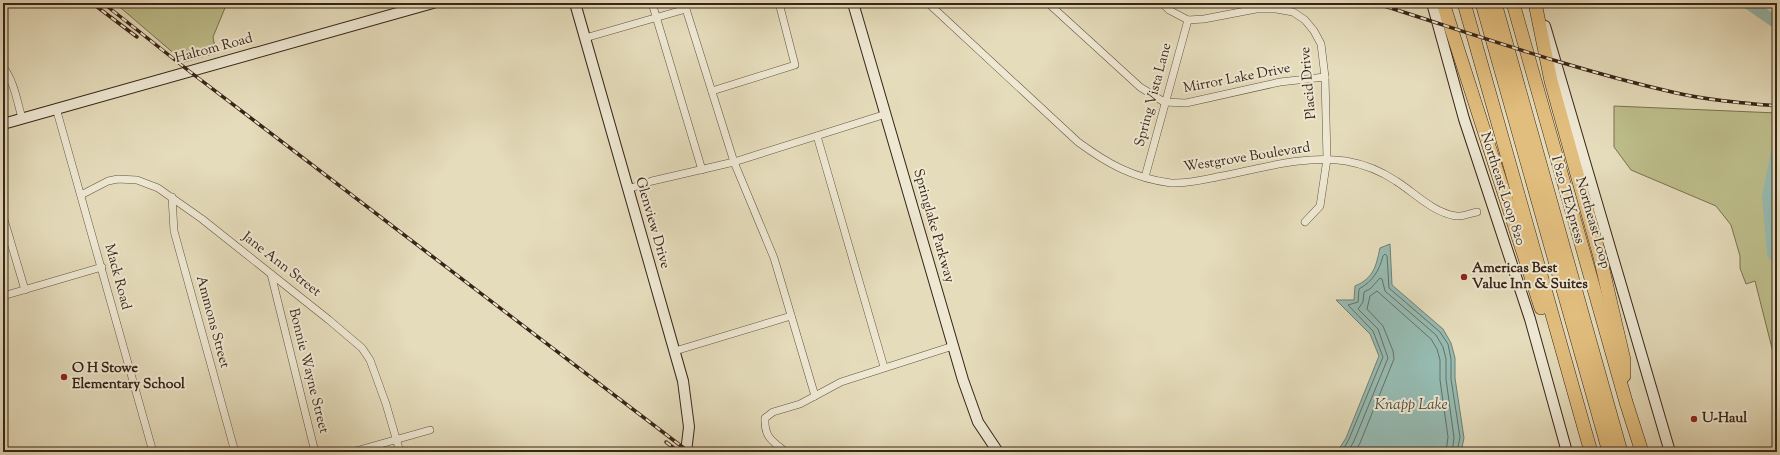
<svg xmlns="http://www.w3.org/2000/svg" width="1780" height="455" viewBox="0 0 1780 455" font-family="'Sorts Mill Goudy',serif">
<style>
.green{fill:#bdbe8b;stroke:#7a7151}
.water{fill:#96bbb2;stroke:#707f74}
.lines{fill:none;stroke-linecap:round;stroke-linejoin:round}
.shore{stroke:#677064;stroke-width:1}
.stream{stroke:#707f74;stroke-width:2}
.river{stroke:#96bbb2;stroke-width:12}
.street-casing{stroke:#635240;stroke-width:8}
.secondary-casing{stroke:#382417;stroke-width:12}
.highway-casing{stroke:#382417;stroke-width:14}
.street{stroke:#eee8d3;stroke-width:7}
.secondary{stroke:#eee8d3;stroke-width:10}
.highway{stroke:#e2be7e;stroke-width:13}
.rail-casing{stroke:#382417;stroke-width:3.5}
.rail{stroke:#eee8d3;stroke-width:2;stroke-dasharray:6;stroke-linecap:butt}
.poi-dot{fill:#8f2418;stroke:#eee8d3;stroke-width:1.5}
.labels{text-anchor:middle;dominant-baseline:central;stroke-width:4;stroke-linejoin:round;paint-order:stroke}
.street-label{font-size:14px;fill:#382417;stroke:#eee8d3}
.poi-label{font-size:14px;font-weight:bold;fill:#382417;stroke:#eee8d3;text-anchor:start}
.water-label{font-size:15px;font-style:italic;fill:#504a3e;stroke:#eee8d3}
</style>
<rect width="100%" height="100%" fill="#e5dcbb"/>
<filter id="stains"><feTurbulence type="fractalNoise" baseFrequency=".005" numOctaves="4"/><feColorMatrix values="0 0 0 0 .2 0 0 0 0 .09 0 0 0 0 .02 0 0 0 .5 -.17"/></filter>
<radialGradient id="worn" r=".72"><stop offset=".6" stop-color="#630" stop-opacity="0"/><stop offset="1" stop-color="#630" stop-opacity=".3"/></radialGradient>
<g class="green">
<path d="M 115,3 L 227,3 L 213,37 L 216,53 L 184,62 Z"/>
<path d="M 1614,106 L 1777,113 L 1777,368 L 1755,281 L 1746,284 L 1740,268 L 1740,256 L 1731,225 L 1716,206 L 1631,170 L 1614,147 Z"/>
</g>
<path class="water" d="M 1390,244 L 1392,285 L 1443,329 L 1451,343 L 1455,358 L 1455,378 L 1464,438 L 1461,452 L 1337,452 L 1346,438 L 1379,356 L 1370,334 L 1336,300 L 1354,300 L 1355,286 C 1374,278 1376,266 1380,248 Z"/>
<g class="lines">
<g class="shore">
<path d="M 1342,452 L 1349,439 L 1383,357 L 1373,331 L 1348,305 L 1358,302 L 1359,289 C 1373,281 1379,271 1383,256 L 1385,254 L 1387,256 L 1389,288 L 1440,332 L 1448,344 L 1451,359 L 1451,379 L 1460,437 L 1457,452"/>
<path d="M 1348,452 L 1354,441 L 1388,358 L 1378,329 L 1358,309 L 1363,302 L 1364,292 L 1370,289 L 1380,278 L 1382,279 L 1385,291 L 1436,335 L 1443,347 L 1446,359 L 1446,379 L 1454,438 L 1452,452"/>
<path d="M 1355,452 L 1360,443 L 1394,359 L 1393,351 L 1383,326 L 1367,309 L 1370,296 L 1377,291 L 1431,339 L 1437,349 L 1440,360 L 1440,380 L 1448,437 L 1446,452"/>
</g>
<path class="stream" d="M 1756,8 L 1762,3"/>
<g class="river">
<path d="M 1748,3 L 1777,23"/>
<path d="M 1777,152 L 1768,196 L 1773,253 L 1777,259"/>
</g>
<g class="street-casing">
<g id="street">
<path d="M 652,3 L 702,170"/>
<path d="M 686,3 L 686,9 L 734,162 L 774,258 L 815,396 L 800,404 L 773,412 L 765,418 C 764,437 772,441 786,452"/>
<path d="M 928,3 L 1078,142 C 1108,164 1133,178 1171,183 C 1188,184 1206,179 1222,176 C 1263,168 1304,155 1346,161 C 1363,164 1381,171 1396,181 C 1415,193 1432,212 1456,216 C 1462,217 1471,213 1477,212"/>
<path d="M 1048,3 L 1140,87 L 1164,102 L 1186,103 L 1280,82 L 1325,77"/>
<path d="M 1162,3 L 1169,10 L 1188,20 L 1204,19 L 1256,9 L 1276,9 L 1293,12 L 1305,20 L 1314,31 L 1321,44 L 1325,77 L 1327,159 L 1320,206 L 1305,222"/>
<path d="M 585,38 L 686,9"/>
<path d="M 3,67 C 14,81 17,101 22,118"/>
<path d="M 712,91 L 795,65 L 779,3"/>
<path d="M 56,108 L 153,452"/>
<path d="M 817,136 L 884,367"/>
<path d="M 1145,177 L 1188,20"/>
<path d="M 628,189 L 652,181 L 734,162 L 886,114"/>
<path d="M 81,195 L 108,181 L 118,179 L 137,180 L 158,188 L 202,219 L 329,320 L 362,348 L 370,360 L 386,404 L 400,452"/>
<path d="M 172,197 L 174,231 L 235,452"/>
<path d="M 3,216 L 25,290"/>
<path d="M 271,274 L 315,452"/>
<path d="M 3,296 L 102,267"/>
<path d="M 675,351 L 791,316"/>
<path d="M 815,396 L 841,382 L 953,346"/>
<path d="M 352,452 L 430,430"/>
</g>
</g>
<g class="secondary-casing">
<g id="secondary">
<path d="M 575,3 L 683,381 L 689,427 L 686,452"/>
<path d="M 853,3 L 963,380 L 978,422 L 998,452"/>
<path d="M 1432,3 L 1464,119 L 1530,319 L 1567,452"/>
<path d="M 1545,26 L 1670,452"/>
<path d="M 3,124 L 433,3"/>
</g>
</g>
<g class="highway-casing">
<g id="highway">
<path d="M 1443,3 L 1541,308"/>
<path d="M 1464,3 L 1591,452"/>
<path d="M 1482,3 L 1609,452"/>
<path d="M 1495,3 L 1621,452"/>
<path d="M 1513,3 L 1626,402 L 1642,452"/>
<path d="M 1535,3 L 1551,81 L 1600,257 L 1624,360 L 1624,376"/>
</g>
</g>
<use href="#street" class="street"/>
<use href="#secondary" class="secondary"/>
<use href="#highway" class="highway"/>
<g class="rail-casing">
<g id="rail">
<path d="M 92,3 L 137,37"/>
<path d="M 103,3 L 189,71 L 689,452"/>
<path d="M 1375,3 C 1473,34 1571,69 1672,92 C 1706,100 1742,103 1777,106"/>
<path d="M 666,442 L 679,452"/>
</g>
</g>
<use href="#rail" class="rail"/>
</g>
<g class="poi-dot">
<circle cx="1464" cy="277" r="4"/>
<circle cx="64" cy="377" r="4"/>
<circle cx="1694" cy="419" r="4"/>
</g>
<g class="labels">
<g class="street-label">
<text transform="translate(214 49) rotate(-15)">Haltom Road</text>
<text transform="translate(1237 79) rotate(-11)">Mirror Lake Drive</text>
<text transform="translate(1309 83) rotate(-95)">Placid Drive</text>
<text transform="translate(1154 95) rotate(-75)">Spring Vista Lane</text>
<text transform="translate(1247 158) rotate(-9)">Westgrove Boulevard</text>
<text transform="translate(1502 189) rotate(72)">Northeast Loop 820</text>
<text transform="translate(1567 200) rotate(74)">I 820 TEXpress</text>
<text transform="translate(652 223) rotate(74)">Glenview Drive</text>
<text transform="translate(1592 223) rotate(74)">Northeast Loop</text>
<text transform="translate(933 226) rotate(74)">Springlake Parkway</text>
<text transform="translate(281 265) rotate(38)">Jane Ann Street</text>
<text transform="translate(117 277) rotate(75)">Mack Road</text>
<text transform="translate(212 322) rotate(75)">Ammons Street</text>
<text transform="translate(308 371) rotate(76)">Bonnie Wayne Street</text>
</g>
<g class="poi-label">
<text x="1472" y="269">Americas Best<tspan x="1472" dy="16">Value Inn &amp; Suites</tspan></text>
<text x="72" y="369">O H Stowe<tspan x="72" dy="16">Elementary School</tspan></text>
<text x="1702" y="419">U-Haul</text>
</g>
<g class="water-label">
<text x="1411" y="405">Knapp Lake</text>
</g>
</g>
<rect width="1780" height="455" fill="none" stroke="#e5dcbb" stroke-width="16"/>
<rect x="4" y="4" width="1772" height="447" fill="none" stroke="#382417" stroke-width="2"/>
<rect x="8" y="8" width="1764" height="439" fill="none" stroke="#382417"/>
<rect width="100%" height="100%" filter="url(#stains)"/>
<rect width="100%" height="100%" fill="url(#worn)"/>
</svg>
